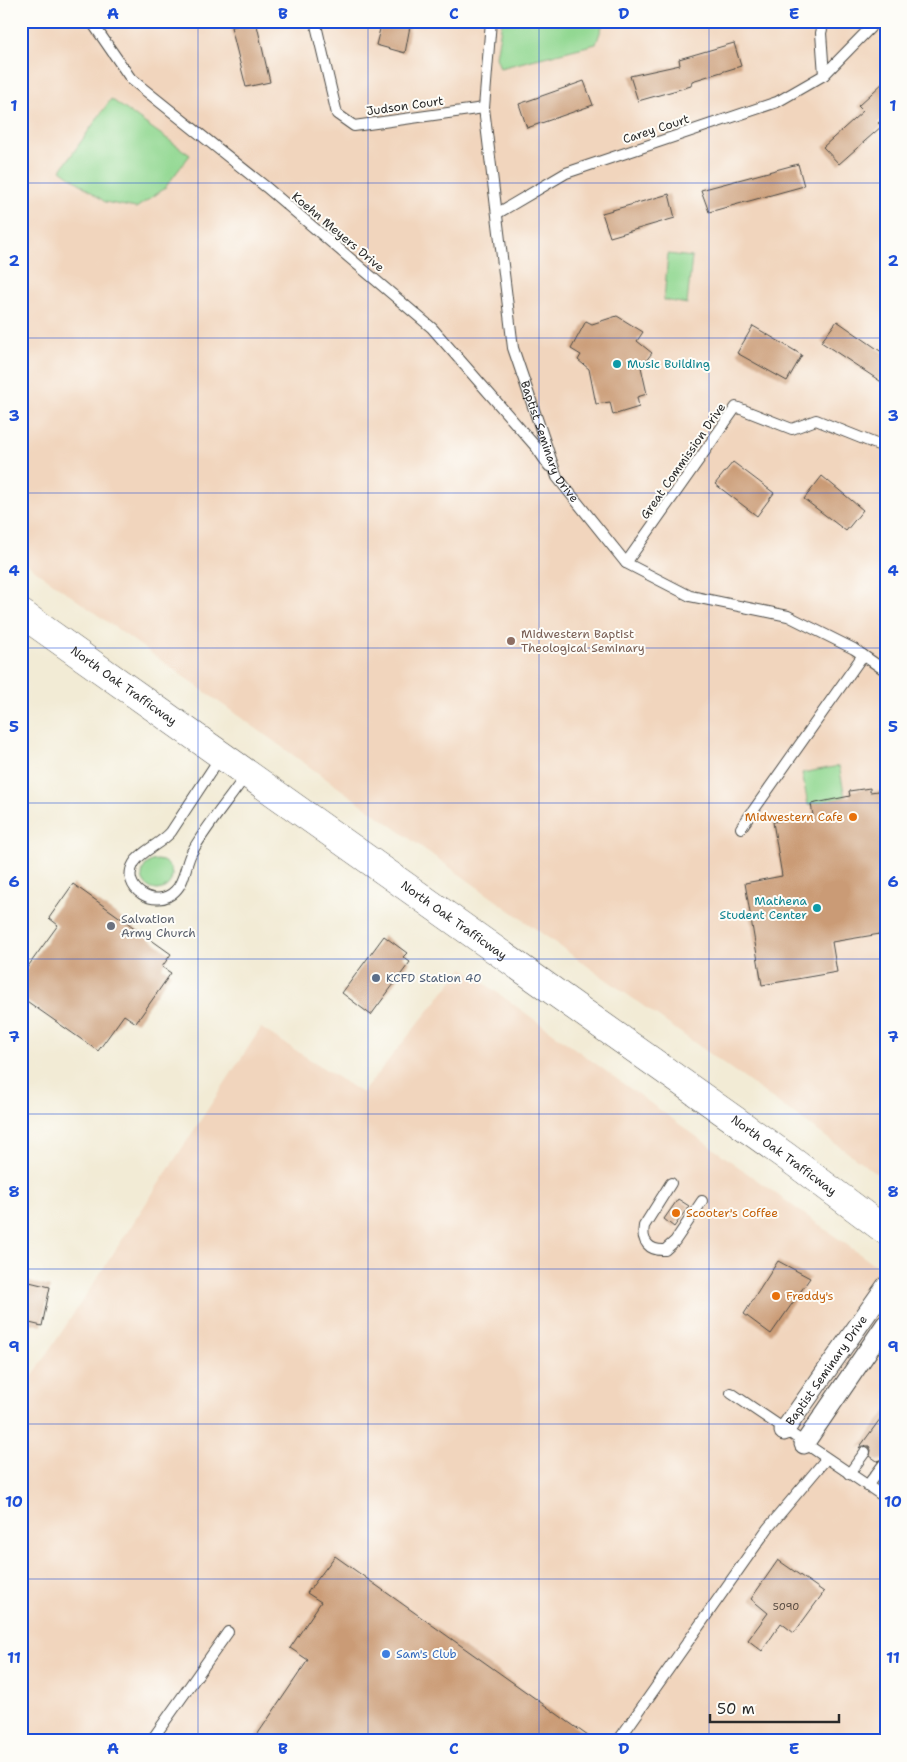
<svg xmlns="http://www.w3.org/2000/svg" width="907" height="1762" viewBox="0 0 907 1762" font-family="'Shantell Sans',sans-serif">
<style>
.built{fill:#f1d5bd}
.green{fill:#92d892;stroke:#5e825e}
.building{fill:#ca9b76}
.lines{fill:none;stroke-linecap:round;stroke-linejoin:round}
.lane-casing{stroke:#494844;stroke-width:12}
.street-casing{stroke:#494844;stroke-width:21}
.secondary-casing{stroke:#494844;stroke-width:29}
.path{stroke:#494844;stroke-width:3;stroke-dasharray:4 4;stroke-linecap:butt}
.lane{stroke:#fff;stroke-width:10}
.street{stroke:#fff;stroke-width:19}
.secondary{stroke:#fff;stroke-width:28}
.grid{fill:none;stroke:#1d4ed8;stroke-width:1;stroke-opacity:0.55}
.culture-dot{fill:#0f9aa8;stroke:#fdfcf7;stroke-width:2}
.education-dot{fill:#8d6e63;stroke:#fdfcf7;stroke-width:2}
.food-dot{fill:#e8710a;stroke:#fdfcf7;stroke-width:2}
.worship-dot{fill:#6b7280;stroke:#fdfcf7;stroke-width:2}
.service-dot{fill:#5c6f8a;stroke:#fdfcf7;stroke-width:2}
.shop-dot{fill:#3f7fe0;stroke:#fdfcf7;stroke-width:2}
.labels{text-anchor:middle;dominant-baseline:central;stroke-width:4;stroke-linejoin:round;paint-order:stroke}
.number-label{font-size:10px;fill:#53473e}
.street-label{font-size:12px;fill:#2b2b2b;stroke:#fdfcf7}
.culture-label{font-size:12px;fill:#0d838f;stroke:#fdfcf7;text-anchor:start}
.education-label{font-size:12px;fill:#785e54;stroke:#fdfcf7;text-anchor:start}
.food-label{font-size:12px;fill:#c56008;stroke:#fdfcf7;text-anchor:start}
.worship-label{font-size:12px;fill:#5b616d;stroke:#fdfcf7;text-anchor:start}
.service-label{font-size:12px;fill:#4e5e75;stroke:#fdfcf7;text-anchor:start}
.shop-label{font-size:12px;fill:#366cbe;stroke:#fdfcf7;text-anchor:start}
.neatline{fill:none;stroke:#1d4ed8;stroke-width:2}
.grid-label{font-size:16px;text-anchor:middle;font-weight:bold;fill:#1d4ed8}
</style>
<rect width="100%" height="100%" fill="#fdfcf7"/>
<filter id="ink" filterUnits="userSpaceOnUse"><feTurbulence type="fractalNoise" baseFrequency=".02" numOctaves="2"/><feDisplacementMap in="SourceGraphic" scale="10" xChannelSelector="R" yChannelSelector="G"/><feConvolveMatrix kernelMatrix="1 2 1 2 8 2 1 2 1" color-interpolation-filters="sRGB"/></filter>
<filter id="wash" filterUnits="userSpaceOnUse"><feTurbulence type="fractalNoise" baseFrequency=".0096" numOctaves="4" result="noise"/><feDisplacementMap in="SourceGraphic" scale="20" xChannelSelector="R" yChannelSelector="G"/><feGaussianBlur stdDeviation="1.12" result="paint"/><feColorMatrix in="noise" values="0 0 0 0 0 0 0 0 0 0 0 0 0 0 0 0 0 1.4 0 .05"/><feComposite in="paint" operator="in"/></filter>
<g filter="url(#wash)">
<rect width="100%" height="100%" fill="#f2ebd5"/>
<g class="built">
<path d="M 21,21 L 886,21 L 886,1180 L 21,560 Z"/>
<path d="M 463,968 L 886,1273 L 886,1741 L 21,1741 L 21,1394 L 261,1028 L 362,1093 Z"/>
</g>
<g class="green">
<path d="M 502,21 L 604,21 L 596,44 L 500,68 L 496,57 Z"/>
<path d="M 111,99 L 190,155 L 164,189 L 136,208 L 105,202 L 61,170 Z"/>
<path d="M 668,254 L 692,257 L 687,304 L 664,300 Z"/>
<path d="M 839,766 L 845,797 L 808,805 L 802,773 Z"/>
<circle cx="157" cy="875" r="15"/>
</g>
<g id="blocks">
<g class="building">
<path d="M 256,21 L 270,82 L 246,87 L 231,27 Z"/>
<path d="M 382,21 L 411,21 L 405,53 L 376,45 Z"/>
<path d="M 734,43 L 741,66 L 692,81 L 691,86 L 638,101 L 630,76 L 680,65 L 679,59 Z"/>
<path d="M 886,80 L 886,116 L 878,123 L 882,126 L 839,164 L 823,147 L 863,111 L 858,106 Z"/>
<path d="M 584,81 L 593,105 L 527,128 L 519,104 Z"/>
<path d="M 798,164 L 804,186 L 709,212 L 701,190 Z"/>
<path d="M 669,194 L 675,218 L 610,237 L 602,213 Z"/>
<path d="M 617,316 L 643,332 L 637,341 L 652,353 L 641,367 L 647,394 L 637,397 L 639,407 L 613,415 L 610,402 L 596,404 L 589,369 L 578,360 L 581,355 L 571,349 L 586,321 L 592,324 Z"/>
<path d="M 837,321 L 886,355 L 886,385 L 821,342 Z"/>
<path d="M 753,326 L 802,355 L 787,381 L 737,353 Z"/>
<path d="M 733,462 L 774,493 L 757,516 L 715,484 Z"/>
<path d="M 822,476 L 863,510 L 846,531 L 804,499 Z"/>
<path d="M 870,788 L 870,792 L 886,790 L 886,933 L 832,942 L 837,972 L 762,985 L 745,883 L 782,876 L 773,822 L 813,815 L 811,804 L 850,796 L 849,791 Z"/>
<path d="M 73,884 L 171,954 L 162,967 L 171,973 L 136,1023 L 124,1015 L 98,1051 L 21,997 L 21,976 L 58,925 L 49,918 Z"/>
<path d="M 384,936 L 407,953 L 403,957 L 410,962 L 371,1015 L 342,993 Z"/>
<path d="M 678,1199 L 689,1206 L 674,1227 L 664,1219 Z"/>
<path d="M 778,1261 L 810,1278 L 771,1334 L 744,1314 Z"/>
<path d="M 21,1280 L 50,1287 L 42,1326 L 21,1321 Z"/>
<path d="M 886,1411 L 886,1459 L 877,1461 L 870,1456 L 871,1450 L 869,1446 L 863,1446 L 859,1448 Z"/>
<path d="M 335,1556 L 595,1741 L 253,1741 L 308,1660 L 290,1648 L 321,1602 L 307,1593 Z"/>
<path d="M 778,1560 L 824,1592 L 794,1633 L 781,1623 L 762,1651 L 748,1640 L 768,1613 L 751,1599 Z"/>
</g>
</g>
</g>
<g filter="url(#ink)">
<use href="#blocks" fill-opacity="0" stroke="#494844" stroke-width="1"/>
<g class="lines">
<g class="lane-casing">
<g id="lane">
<path d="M 91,21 L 131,79 L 266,187 L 432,328 L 536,447 L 549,466"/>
<path d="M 315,21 L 337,114 L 354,126 L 484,108"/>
<path id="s1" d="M 491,21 L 484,108 L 513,348 L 557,477 L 626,563 L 690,596 L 788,616 L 854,649 L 886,671"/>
<path d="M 824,21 L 821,33 L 824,75 L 870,28 L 873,21"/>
<path d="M 498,213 L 566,173 L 777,102 L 824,75"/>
<path d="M 626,563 L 736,407 L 792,429 L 816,420 L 886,448"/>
<path d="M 221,756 L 171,832 C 161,844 141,851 134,863 C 119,888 156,911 175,891 C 186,881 185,862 193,850 C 208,824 229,800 246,775"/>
<path d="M 741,828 L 863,655"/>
<path d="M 671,1183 L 644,1226 C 641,1241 649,1251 665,1250 L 675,1241 L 702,1201"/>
<path d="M 731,1393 L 886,1498"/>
<path d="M 849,1474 L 865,1452"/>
<path d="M 867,1486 L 883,1465"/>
<path d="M 151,1741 L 228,1632"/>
<path d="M 618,1741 L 768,1528 L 826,1459"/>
</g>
</g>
<g class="street-casing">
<g id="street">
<path id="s2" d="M 784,1431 L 886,1286"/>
<path d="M 804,1444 L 886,1324"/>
</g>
</g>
<g class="secondary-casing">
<g id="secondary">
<path id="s3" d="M 21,613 L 787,1157 L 886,1231"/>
</g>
</g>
<path class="path" d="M 885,412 L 886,413"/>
<use href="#lane" class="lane"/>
<use href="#street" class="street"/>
<use href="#secondary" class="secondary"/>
</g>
</g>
<path class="grid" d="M 198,21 L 198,1741M 368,21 L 368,1741M 539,21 L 539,1741M 709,21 L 709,1741M 21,183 L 886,183M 21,338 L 886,338M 21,493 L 886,493M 21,648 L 886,648M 21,803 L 886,803M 21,959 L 886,959M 21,1114 L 886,1114M 21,1269 L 886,1269M 21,1424 L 886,1424M 21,1579 L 886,1579"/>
<g class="culture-dot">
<circle cx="617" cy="364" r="5"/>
<circle cx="817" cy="908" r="5"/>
</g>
<circle class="education-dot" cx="511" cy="641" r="5"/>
<g class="food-dot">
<circle cx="853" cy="817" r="5"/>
<circle cx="676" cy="1213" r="5"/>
<circle cx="776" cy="1296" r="5"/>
</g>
<circle class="worship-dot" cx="111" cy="926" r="5"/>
<circle class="service-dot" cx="376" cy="978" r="5"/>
<circle class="shop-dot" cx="386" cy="1654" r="5"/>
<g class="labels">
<g class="number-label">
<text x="786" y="1606">5090</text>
</g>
<g class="street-label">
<text transform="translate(405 106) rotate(-8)">Judson Court</text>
<text transform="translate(656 129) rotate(-18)">Carey Court</text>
<text transform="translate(338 232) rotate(40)">Koehn Meyers Drive</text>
<text stroke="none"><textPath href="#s1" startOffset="430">Baptist Seminary Drive</textPath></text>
<text transform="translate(683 461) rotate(-55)">Great Commission Drive</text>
<text stroke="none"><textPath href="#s3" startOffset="126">North Oak Trafficway</textPath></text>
<text stroke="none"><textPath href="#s3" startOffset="531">North Oak Trafficway</textPath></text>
<text stroke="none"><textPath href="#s3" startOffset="936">North Oak Trafficway</textPath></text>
<text stroke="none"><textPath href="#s2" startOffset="74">Baptist Seminary Drive</textPath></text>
</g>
<g class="culture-label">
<text x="627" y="364">Music Building</text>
<text x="807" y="901" text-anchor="end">Mathena<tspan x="807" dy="14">Student Center</tspan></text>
</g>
<g class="education-label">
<text x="521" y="634">Midwestern Baptist<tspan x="521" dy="14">Theological Seminary</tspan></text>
</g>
<g class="food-label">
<text x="843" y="817" text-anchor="end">Midwestern Cafe</text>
<text x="686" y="1213">Scooter's Coffee</text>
<text x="786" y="1296">Freddy's</text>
</g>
<g class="worship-label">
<text x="121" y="919">Salvation<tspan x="121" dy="14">Army Church</tspan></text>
</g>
<g class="service-label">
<text x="386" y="978">KCFD Station 40</text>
</g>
<g class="shop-label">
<text x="396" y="1654">Sam's Club</text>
</g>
</g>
<rect width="907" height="1762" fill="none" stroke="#fdfcf7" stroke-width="55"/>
<path d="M710 1714v8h129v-8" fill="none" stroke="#2b2b2b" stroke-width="2.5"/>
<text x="717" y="1714" font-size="15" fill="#2b2b2b" stroke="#fdfcf7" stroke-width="4" paint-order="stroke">50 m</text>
<rect x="28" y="28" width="852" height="1706" class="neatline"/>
<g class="grid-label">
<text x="113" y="19">A</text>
<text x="283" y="19">B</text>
<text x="454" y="19">C</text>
<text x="624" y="19">D</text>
<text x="794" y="19">E</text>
<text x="14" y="111">1</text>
<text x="893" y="111">1</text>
<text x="14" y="266">2</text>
<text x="893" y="266">2</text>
<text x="14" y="421">3</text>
<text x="893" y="421">3</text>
<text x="14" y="576">4</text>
<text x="893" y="576">4</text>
<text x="14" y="732">5</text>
<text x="893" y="732">5</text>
<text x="14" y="887">6</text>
<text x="893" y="887">6</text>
<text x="14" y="1042">7</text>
<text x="893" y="1042">7</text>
<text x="14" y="1197">8</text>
<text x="893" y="1197">8</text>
<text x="14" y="1352">9</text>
<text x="893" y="1352">9</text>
<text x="14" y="1507">10</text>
<text x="893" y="1507">10</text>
<text x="14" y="1663">11</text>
<text x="893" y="1663">11</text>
<text x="113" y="1754">A</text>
<text x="283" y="1754">B</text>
<text x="454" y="1754">C</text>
<text x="624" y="1754">D</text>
<text x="794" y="1754">E</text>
</g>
</svg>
